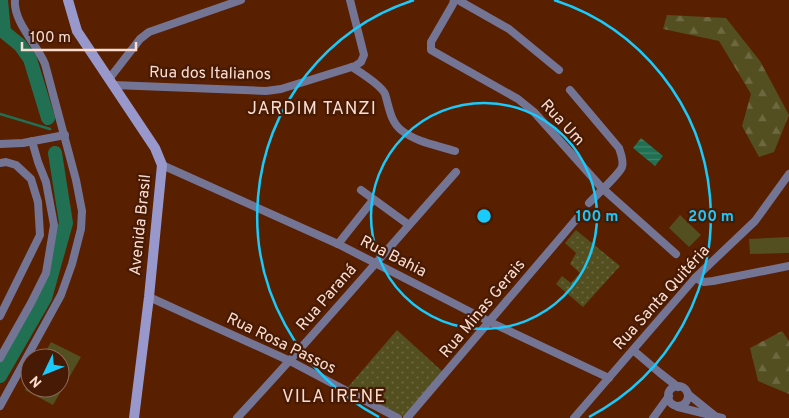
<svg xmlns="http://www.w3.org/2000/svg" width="789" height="418" viewBox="0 0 789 418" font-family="Overpass,sans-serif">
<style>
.grass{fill:#534f20}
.forest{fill:url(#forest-firs)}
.park{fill:url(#park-dots)}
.water{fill:url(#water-rules)}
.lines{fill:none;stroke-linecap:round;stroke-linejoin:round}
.stream{stroke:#217053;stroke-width:2.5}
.river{stroke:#217053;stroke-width:14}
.street{stroke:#747495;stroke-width:8}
.secondary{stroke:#9898cc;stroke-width:10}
.ring{fill:none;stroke:#19cafc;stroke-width:2.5}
.labels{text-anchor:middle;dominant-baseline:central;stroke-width:4.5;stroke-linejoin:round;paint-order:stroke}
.street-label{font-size:16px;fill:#faddd0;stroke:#461a04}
.neighbourhood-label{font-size:18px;letter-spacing:1px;fill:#faddd0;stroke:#461a04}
.centre{fill:#19cafc;stroke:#461a04;stroke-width:2.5}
.ring-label{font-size:15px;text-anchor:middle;font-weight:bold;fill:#19cafc;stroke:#461a04;stroke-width:4.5;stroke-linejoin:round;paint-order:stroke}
</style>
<defs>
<pattern id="forest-firs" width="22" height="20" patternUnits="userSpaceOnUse" patternTransform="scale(1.25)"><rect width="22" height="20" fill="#534f20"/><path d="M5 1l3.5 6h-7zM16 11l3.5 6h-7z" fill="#6d683f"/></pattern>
<pattern id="park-dots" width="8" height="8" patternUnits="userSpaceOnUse" patternTransform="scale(1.25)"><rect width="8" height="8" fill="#534f20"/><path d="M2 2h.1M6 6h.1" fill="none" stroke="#6d683f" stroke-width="1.8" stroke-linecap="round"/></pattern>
<pattern id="water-rules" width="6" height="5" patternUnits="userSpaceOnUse" patternTransform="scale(1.25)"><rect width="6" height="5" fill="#217053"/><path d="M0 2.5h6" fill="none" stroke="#42846b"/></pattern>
</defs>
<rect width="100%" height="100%" fill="#581f00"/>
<g class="grass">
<path d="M 680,215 L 701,235 L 689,247 L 669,228 Z"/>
<path d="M 789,237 L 789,253 L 750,254 L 749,239 Z"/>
<path d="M 51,342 L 81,357 L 53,405 L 25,390 L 30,380 L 30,388 L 60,388 L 60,358 L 42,358 Z"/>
</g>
<g class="forest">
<path d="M 667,15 L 726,18 L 760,61 L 789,115 L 774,152 L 759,157 L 742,126 L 751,94 L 719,41 L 663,29 Z"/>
<path d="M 782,331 L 789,341 L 789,394 L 758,381 L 750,348 Z"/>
</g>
<g class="park">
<path d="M 576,230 L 620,266 L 583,307 L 556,284 L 562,276 L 571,283 L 580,273 L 570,264 L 576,253 L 565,243 Z"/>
<path d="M 397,330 L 443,372 L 404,417 L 348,387 Z"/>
</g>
<path class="water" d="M 641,138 L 663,156 L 655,166 L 633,148 Z"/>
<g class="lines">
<path class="stream" d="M 0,114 L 50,129"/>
<g class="river">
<path d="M 1,0 L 4,32 L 20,45 L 30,59 L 48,118"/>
<path d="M 0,376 L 45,298 L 66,223 L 55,153"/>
</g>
<g class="street">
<path d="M 454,0 L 453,4 L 431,42 L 431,50 L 518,99 L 534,112 L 602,188 L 676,254"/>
<path d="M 458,0 L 509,29 L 559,70"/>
<path d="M 352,67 C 361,73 381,85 385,94 C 389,106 390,121 401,130 C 416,142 436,145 455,151"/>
<path d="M 109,79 L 140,39 L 149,32 L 241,0"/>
<path d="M 113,85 L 266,91 L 281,89 L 355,66 L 361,62 L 364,55 L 350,0"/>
<path d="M 570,90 L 619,148 C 621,154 624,161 622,167 C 619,175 595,196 589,203"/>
<path d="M 0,144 L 23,143 L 65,135"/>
<path d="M 0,163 L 6,162 L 16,165 L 31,179 L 38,202 L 40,235 L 0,316"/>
<path d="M 162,165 L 338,244 L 490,322 L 609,378"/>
<path d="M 361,190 L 409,225"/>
<path d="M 338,244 L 373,200"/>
<path d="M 695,278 L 704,282 L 713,281 L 789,266"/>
<path d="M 149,297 L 290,361 L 398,418"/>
<path d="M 633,350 L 660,373 L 678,387"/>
<path d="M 0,358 L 31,303 L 46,273 L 54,225 L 46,182 L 38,162 L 32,141"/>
<circle cx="678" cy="396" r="10"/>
<path d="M 688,394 L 714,415"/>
<path d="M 0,406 L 61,295 L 72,264 L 81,229 L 82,211 L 76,180 L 45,64 C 37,44 13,22 15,0"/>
<path d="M 678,407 L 722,418"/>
<path d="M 237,418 C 312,338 383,254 456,172"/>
<path d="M 407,418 L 579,216"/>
<path d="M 574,418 L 695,278 L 755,221 L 789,174"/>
<path d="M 653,418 L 669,396"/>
</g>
<path class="secondary" d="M 68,0 L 77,31 L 155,148 L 162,165 L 149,297 L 134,418"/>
</g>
<g class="ring">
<circle cx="484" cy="216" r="113"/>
<path d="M379 417A227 227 0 0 1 414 0M554 0A227 227 0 0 1 589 417"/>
</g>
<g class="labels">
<g class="street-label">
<text transform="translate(210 74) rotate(1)">Rua dos Italianos</text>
<text transform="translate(562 123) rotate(47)">Rua Um</text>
<text transform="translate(141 225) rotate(-84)">Avenida Brasil</text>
<text transform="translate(393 257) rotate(27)">Rua Bahia</text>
<text transform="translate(327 298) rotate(-49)">Rua Paraná</text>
<text transform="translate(662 298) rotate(-48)">Rua Santa Quitéria</text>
<text transform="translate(483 309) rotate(-50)">Rua Minas Gerais</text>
<text transform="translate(281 344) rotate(26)">Rua Rosa Passos</text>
</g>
<g class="neighbourhood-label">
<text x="312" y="109">JARDIM TANZI</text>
<text x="334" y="397">VILA IRENE</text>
</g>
</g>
<circle cx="484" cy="216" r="8" class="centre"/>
<g class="ring-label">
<text x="597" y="221">100 m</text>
<text x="711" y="221">200 m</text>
</g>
<g transform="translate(45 373) rotate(227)"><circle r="24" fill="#461a04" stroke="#8e6856"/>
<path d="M0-4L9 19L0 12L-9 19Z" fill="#19cafc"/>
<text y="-8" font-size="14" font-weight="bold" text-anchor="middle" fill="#faddd0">N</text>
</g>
<path d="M22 42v8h114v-8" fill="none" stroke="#faddd0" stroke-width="2.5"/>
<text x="30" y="42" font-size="15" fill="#faddd0" stroke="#461a04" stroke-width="4" paint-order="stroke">100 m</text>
</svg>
